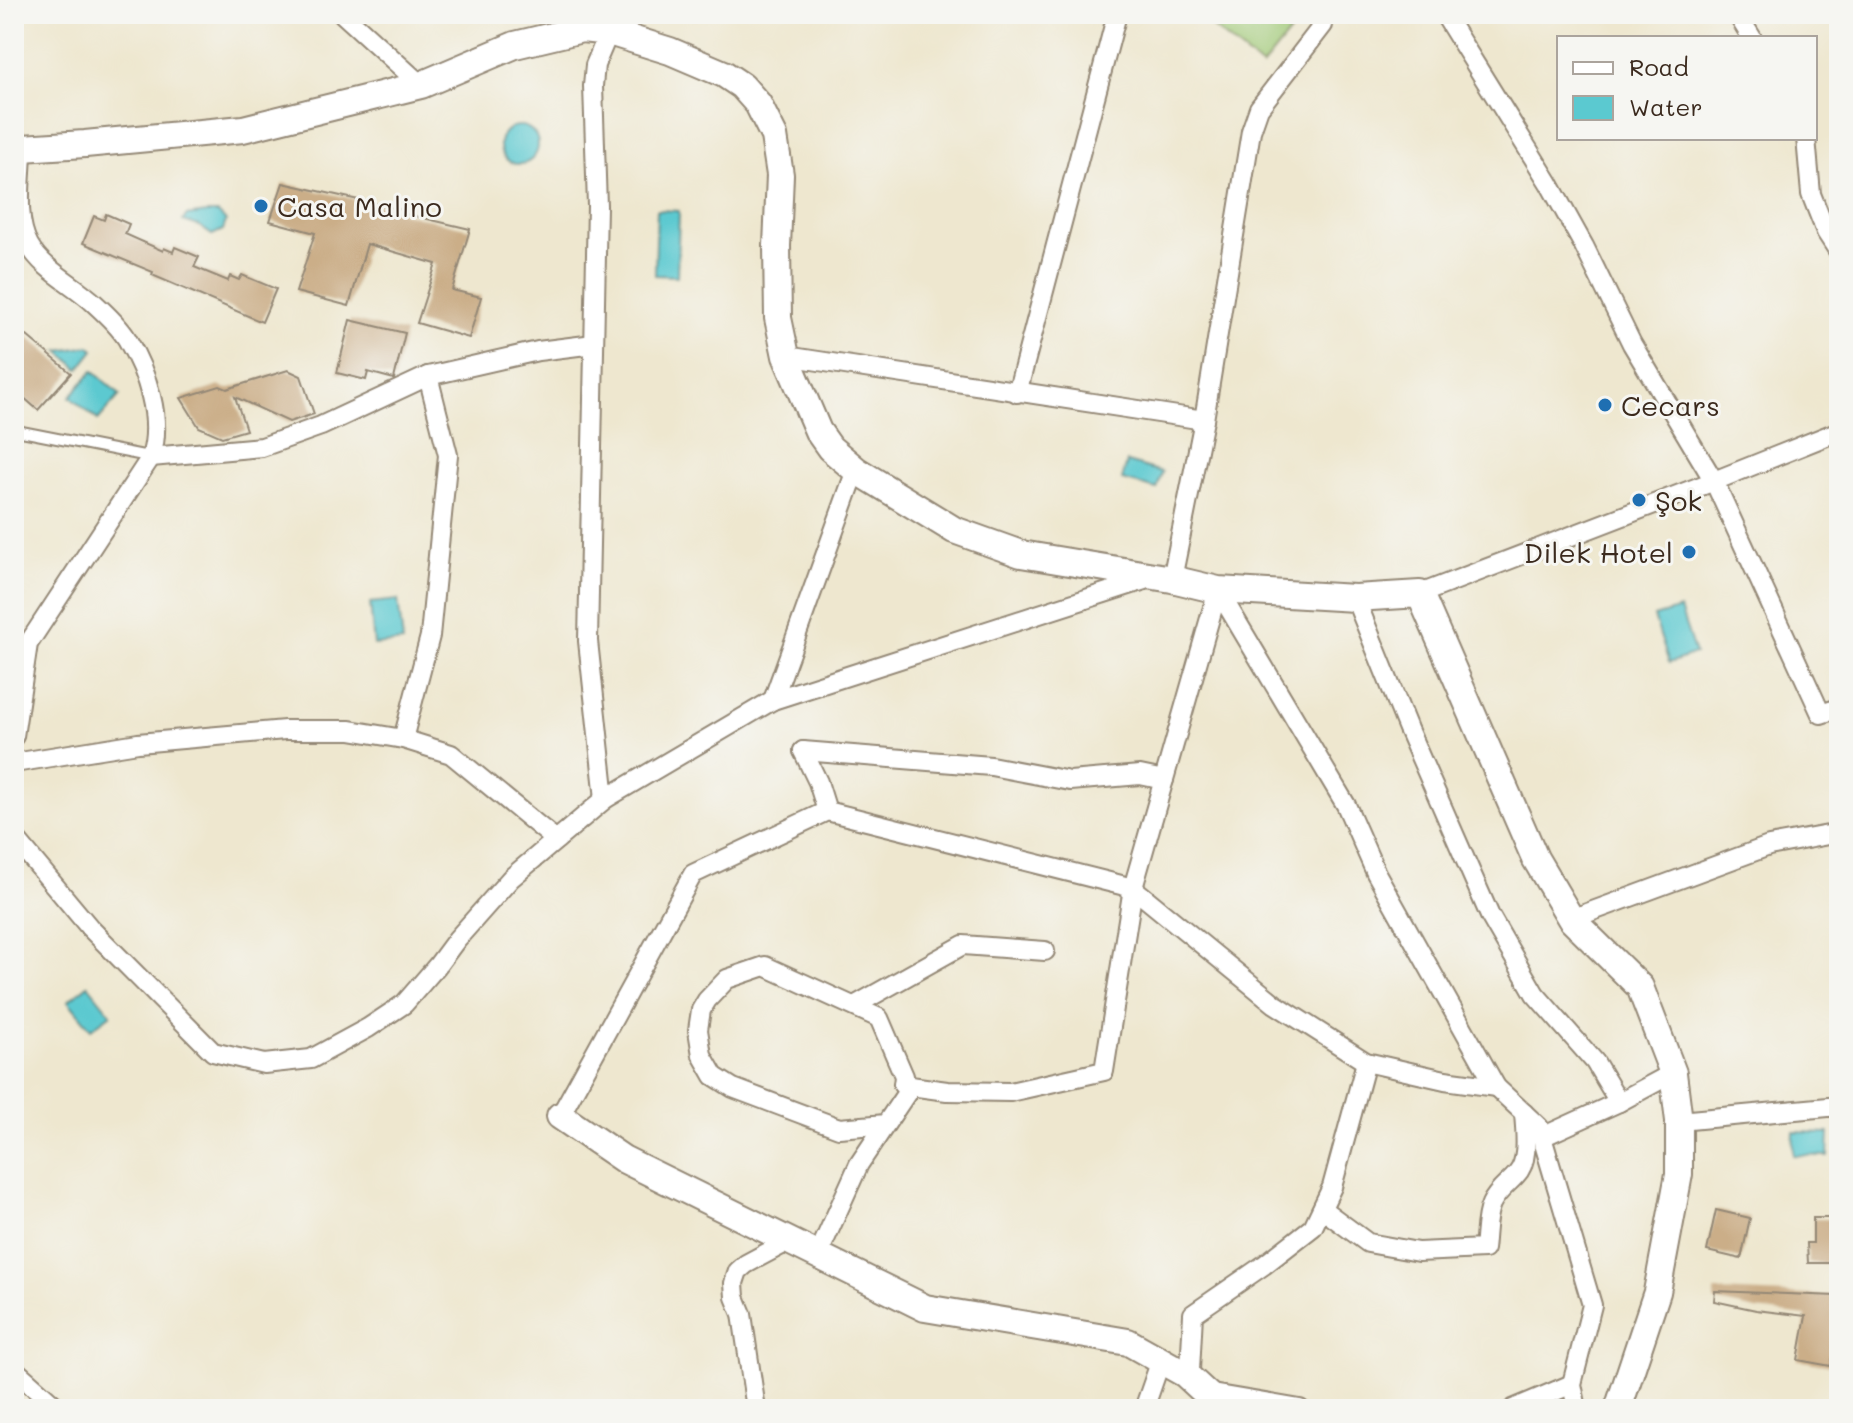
<svg xmlns="http://www.w3.org/2000/svg" width="1853" height="1423" viewBox="0 0 1853 1423" font-family="Mali,sans-serif">
<style>
.green{fill:#9fc874;stroke:#6d7949;stroke-width:2}
.water{fill:#5bc9d0;stroke:#4b7a77;stroke-width:2}
.building{fill:#cbae88}
.lines{fill:none;stroke-linecap:round;stroke-linejoin:round}
.lane-casing{stroke:#948876;stroke-width:13}
.street-casing{stroke:#948876;stroke-width:22}
.secondary-casing{stroke:#948876;stroke-width:30}
.lane{stroke:#fff;stroke-width:9}
.street{stroke:#fff;stroke-width:18}
.secondary{stroke:#fff;stroke-width:26}
.poi-dot{fill:#1f6fb2;stroke:#f6f6f2;stroke-width:3}
.labels{text-anchor:middle;dominant-baseline:central;stroke-width:6;stroke-linejoin:round;paint-order:stroke}
.poi-label{font-size:28px;fill:#3b2a1e;stroke:#f6f6f2;text-anchor:start}
</style>
<rect width="100%" height="100%" fill="#f6f6f2"/>
<filter id="ink" filterUnits="userSpaceOnUse"><feTurbulence type="fractalNoise" baseFrequency=".0125" numOctaves="2"/><feDisplacementMap in="SourceGraphic" scale="16" xChannelSelector="R" yChannelSelector="G"/><feConvolveMatrix kernelMatrix="1 2 1 2 8 2 1 2 1" color-interpolation-filters="sRGB"/></filter>
<filter id="wash" filterUnits="userSpaceOnUse"><feTurbulence type="fractalNoise" baseFrequency=".006" numOctaves="4" result="noise"/><feDisplacementMap in="SourceGraphic" scale="32" xChannelSelector="R" yChannelSelector="G"/><feGaussianBlur stdDeviation="1.8" result="paint"/><feColorMatrix in="noise" values="0 0 0 0 0 0 0 0 0 0 0 0 0 0 0 0 0 1.4 0 .05"/><feComposite in="paint" operator="in"/></filter>
<g filter="url(#wash)">
<rect width="100%" height="100%" fill="#eee7cf"/>
<path class="green" d="M 1196,14 L 1305,14 L 1262,67 Z"/>
<g class="water">
<circle cx="519" cy="145" r="19"/>
<path d="M 657,210 L 679,211 L 677,276 L 655,275 Z"/>
<path d="M 207,213 L 218,213 L 226,221 L 223,230 L 212,235 L 199,226 L 183,221 L 186,216 Z"/>
<path d="M 90,346 L 94,350 L 79,369 L 59,351 Z"/>
<path d="M 93,371 L 120,395 L 98,420 L 70,397 Z"/>
<path d="M 1127,462 L 1162,472 L 1157,489 L 1122,480 Z"/>
<path d="M 398,600 L 403,642 L 374,645 L 370,603 Z"/>
<path d="M 1680,609 L 1695,654 L 1669,663 L 1654,617 Z"/>
<path d="M 88,985 L 111,1014 L 91,1029 L 68,1001 Z"/>
<path d="M 1794,1132 L 1829,1133 L 1828,1156 L 1793,1155 Z"/>
</g>
<g id="blocks">
<g class="building">
<path d="M 283,183 L 403,210 L 402,213 L 470,229 L 452,290 L 481,297 L 469,338 L 417,323 L 436,264 L 367,244 L 349,306 L 296,292 L 315,233 L 270,221 Z"/>
<path d="M 106,214 L 129,224 L 125,234 L 163,251 L 164,248 L 173,252 L 175,247 L 199,257 L 194,267 L 228,281 L 230,276 L 239,280 L 242,275 L 276,289 L 262,322 L 152,275 L 153,272 L 83,243 L 94,216 L 104,220 Z"/>
<path d="M 350,320 L 405,333 L 394,379 L 368,372 L 366,380 L 337,373 Z"/>
<path d="M 14,325 L 71,373 L 38,410 L 14,389 Z"/>
<path d="M 288,370 L 301,376 L 314,414 L 289,422 L 235,397 L 246,430 L 222,437 L 199,427 L 181,398 L 220,386 L 227,389 Z"/>
<path d="M 1716,1210 L 1750,1218 L 1741,1259 L 1707,1251 Z"/>
<path d="M 1813,1218 L 1837,1218 L 1837,1240 L 1831,1240 L 1831,1263 L 1808,1263 L 1807,1243 L 1813,1243 Z"/>
<path d="M 1715,1291 L 1836,1296 L 1835,1339 L 1837,1339 L 1831,1366 L 1798,1360 L 1806,1316 L 1756,1310 L 1714,1301 Z"/>
</g>
</g>
</g>
<g filter="url(#ink)">
<use href="#blocks" fill-opacity="0" stroke="#948876" stroke-width="2"/>
<g class="lines">
<g class="lane-casing">
<path id="lane" d="M 14,430 L 151,457"/>
</g>
<g class="street-casing">
<g id="street">
<path d="M 343,14 L 421,85"/>
<path d="M 1444,14 L 1549,183 L 1584,246 L 1632,344 L 1714,481 L 1821,714 L 1839,708"/>
<path d="M 1737,14 L 1752,38"/>
<path d="M 1806,138 L 1811,194 L 1826,232 L 1839,252"/>
<path d="M 786,356 L 1204,420"/>
<path d="M 1017,393 L 1117,14"/>
<path d="M 151,457 L 262,447 L 321,426 L 428,376 L 538,351 L 594,344"/>
<path d="M 1172,579 L 1204,420 L 1251,131 L 1259,108 L 1323,25"/>
<path d="M 1420,594 L 1714,481 L 1839,431"/>
<path d="M 1355,598 L 1408,729 L 1490,916 L 1535,994 L 1595,1062 L 1619,1102"/>
<path d="M 773,700 L 856,470"/>
<path d="M 14,736 L 28,644 L 151,457 C 163,418 147,373 127,339 C 119,326 105,313 94,303 C 74,284 43,270 29,245 C 14,218 22,178 22,148"/>
<path d="M 403,739 L 430,636 L 448,455 L 428,376"/>
<path d="M 803,751 L 991,766 L 1070,781 L 1140,775 L 1164,780"/>
<path d="M 803,751 L 818,782 L 827,811"/>
<path d="M 14,763 L 138,743 L 285,730 L 350,730 L 403,739 L 451,754 L 556,840"/>
<path d="M 605,799 L 588,641 L 597,206 L 593,86 L 595,65 L 609,32 L 620,14"/>
<path d="M 14,834 L 14,837 L 90,928 L 213,1052 L 264,1064 L 311,1059 L 368,1028 L 404,1004 L 437,966 L 457,939 L 511,878 L 605,799 L 773,700 L 1151,578"/>
<path d="M 1571,919 L 1769,846 L 1839,833"/>
<path d="M 854,1006 L 963,945 L 1045,951"/>
<path d="M 903,1085 L 947,1091 L 1010,1092 L 1104,1071 L 1133,888 L 1218,590 L 1346,805 L 1376,873 L 1496,1087 L 1539,1127 L 1592,1305 L 1572,1384 L 1577,1409"/>
<path d="M 560,1116 L 693,874 L 827,811 L 1133,888 L 1275,1004 L 1366,1062 L 1445,1080 L 1496,1087"/>
<path d="M 1679,1121 L 1839,1106"/>
<path d="M 1542,1137 L 1619,1102 L 1673,1073"/>
<path d="M 1322,1209 L 1368,1243 L 1418,1252 L 1484,1249 C 1486,1235 1485,1217 1491,1204 C 1497,1191 1507,1185 1516,1175 C 1530,1161 1525,1131 1524,1113"/>
<path d="M 818,1255 L 859,1164 L 908,1091 L 903,1085 L 904,1076 L 879,1018 L 765,966 L 727,979 L 707,1000 L 701,1010 L 698,1030 L 702,1055 L 714,1076 L 733,1088 L 839,1128 L 886,1124"/>
<path d="M 14,1369 L 59,1409"/>
<path d="M 1192,1380 L 1190,1370 L 1193,1314 L 1264,1265 L 1313,1227 L 1332,1187 L 1366,1062"/>
<path d="M 1206,1393 L 1300,1409"/>
<path d="M 756,1409 L 742,1314 L 735,1297 L 734,1283 L 738,1271 L 746,1264 L 789,1241"/>
<path d="M 1144,1409 L 1161,1360"/>
<path d="M 1513,1409 L 1572,1384"/>
</g>
</g>
<g class="secondary-casing">
<g id="secondary">
<path d="M 14,146 L 22,148 L 85,144 L 243,129 L 421,85 L 515,45 L 582,29 L 609,32 L 670,51 L 724,74 L 742,86 L 758,104 L 774,136 L 780,175 L 777,246 L 778,318 L 786,356 L 818,431 L 830,448 L 856,470 L 954,530 L 1021,554 L 1172,579 L 1218,590 L 1355,598 L 1420,594 L 1535,858 L 1571,919 L 1640,987 L 1673,1073 L 1679,1121 L 1679,1174 L 1657,1292 L 1618,1409"/>
<path d="M 560,1116 L 623,1159 L 925,1308 L 1128,1342 L 1185,1374 L 1223,1409"/>
</g>
</g>
<use href="#lane" class="lane"/>
<use href="#street" class="street"/>
<use href="#secondary" class="secondary"/>
</g>
</g>
<g class="poi-dot">
<circle cx="261" cy="206" r="8"/>
<circle cx="1605" cy="405" r="8"/>
<circle cx="1639" cy="500" r="8"/>
<circle cx="1689" cy="552" r="8"/>
</g>
<g class="labels">
<g class="poi-label">
<text x="277" y="206">Casa Malino</text>
<text x="1621" y="405">Cecars</text>
<text x="1655" y="500">Şok</text>
<text x="1673" y="552" text-anchor="end">Dilek Hotel</text>
</g>
</g>
<rect width="1853" height="1423" fill="none" stroke="#f6f6f2" stroke-width="48"/>
<rect x="1557" y="36" width="260" height="104" fill="#f6f6f2" stroke="#aba49d" stroke-width="2"/>
<rect x="1573" y="62" width="40" height="12" fill="#ffffff" stroke="#aba49d" stroke-width="2"/>
<text x="1629" y="76" font-size="24" fill="#3b2a1e">Road</text>
<rect x="1573" y="96" width="40" height="24" fill="#5bc9d0" stroke="#aba49d" stroke-width="2"/>
<text x="1629" y="116" font-size="24" fill="#3b2a1e">Water</text>
</svg>
